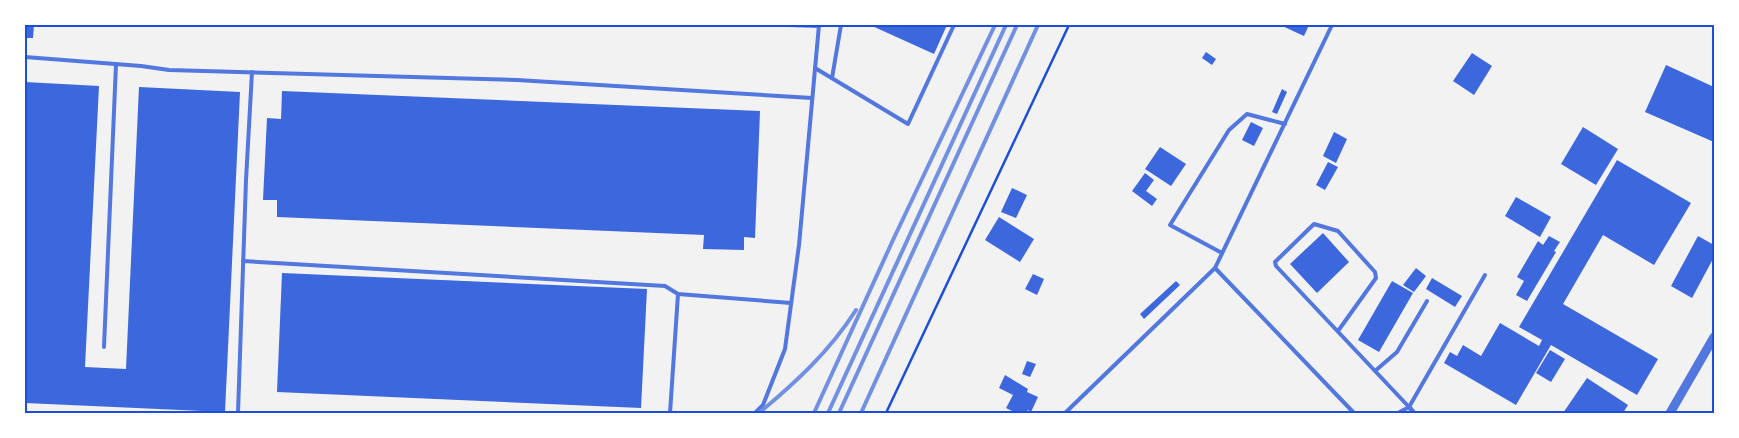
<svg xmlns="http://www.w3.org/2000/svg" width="1739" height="438" viewBox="0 0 1739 438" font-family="Cabin,sans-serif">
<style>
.building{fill:#3d67dc}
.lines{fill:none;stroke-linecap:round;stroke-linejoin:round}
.path{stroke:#1d4ed8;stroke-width:2.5}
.service{stroke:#5277de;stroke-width:4}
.minor{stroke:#5277de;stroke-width:5}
.tertiary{stroke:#5277de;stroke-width:9}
.rail{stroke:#7290e2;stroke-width:4}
.neatline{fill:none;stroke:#1d4ed8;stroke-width:2}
</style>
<rect width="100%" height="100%" fill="#f2f2f2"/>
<g class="building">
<path d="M 25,25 L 34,25 L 33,38 L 25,38 Z"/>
<path d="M 870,25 L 947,25 L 934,54 Z"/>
<path d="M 1280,25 L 1309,25 L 1304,36 Z"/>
<path d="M 1206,52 L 1216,59 L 1212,65 L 1202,58 Z"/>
<path d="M 1472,53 L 1492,66 L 1474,95 L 1453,81 Z"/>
<path d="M 1666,65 L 1714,87 L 1714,142 L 1645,112 Z"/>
<path d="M 25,82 L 99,86 L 85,367 L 126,369 L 139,87 L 240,92 L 225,412 L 25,403 Z"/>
<path d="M 1282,89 L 1287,92 L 1277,114 L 1272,112 Z"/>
<path d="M 282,91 L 760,111 L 755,238 L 744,237 L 744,250 L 703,249 L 704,235 L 277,217 L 277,200 L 263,200 L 267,118 L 281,119 Z"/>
<path d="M 1251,122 L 1263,128 L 1254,146 L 1242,140 Z"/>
<path d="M 1583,127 L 1618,149 L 1596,185 L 1561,164 Z"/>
<path d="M 1334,132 L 1347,139 L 1336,163 L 1323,156 Z"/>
<path d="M 1160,147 L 1186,164 L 1171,186 L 1145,169 Z"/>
<path d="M 1617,160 L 1691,203 L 1654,265 L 1603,235 L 1563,304 L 1658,359 L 1637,395 L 1551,345 L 1516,405 L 1444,363 L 1450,352 L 1457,356 L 1463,345 L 1481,356 L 1500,323 L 1539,346 L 1542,340 L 1519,327 Z"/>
<path d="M 1328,162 L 1338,167 L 1325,190 L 1316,185 Z"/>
<path d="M 1145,173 L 1154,180 L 1146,191 L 1157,199 L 1152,206 L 1132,191 Z"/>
<path d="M 1012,188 L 1027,195 L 1016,218 L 1001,212 Z"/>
<path d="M 1516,197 L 1551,217 L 1540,237 L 1505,216 Z"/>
<path d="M 999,217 L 1034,239 L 1020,262 L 985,240 Z"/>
<path d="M 1323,233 L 1349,262 L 1317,293 L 1290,264 Z"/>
<path d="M 1549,236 L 1560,242 L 1554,251 L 1556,252 L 1527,301 L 1516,295 L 1524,281 L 1517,277 L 1538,241 L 1543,245 Z"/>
<path d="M 1698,236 L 1714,245 L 1714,257 L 1692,298 L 1671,286 Z"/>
<path d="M 1416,268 L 1426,276 L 1414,292 L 1403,285 Z"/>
<path d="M 282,273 L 647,289 L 641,408 L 277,392 Z"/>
<path d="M 1033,274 L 1044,279 L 1037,295 L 1025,289 Z"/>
<path d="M 1432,278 L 1462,296 L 1455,307 L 1426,289 Z"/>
<path d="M 1176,281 L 1180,285 L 1144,319 L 1140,314 Z"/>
<path d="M 1392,281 L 1413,293 L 1379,352 L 1358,340 Z"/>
<path d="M 1550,350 L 1565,359 L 1551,382 L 1536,373 Z"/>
<path d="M 1027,361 L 1036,364 L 1030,377 L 1022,374 Z"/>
<path d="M 1005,375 L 1028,389 L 1027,392 L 1038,397 L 1031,412 L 1028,410 L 1026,413 L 1016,413 L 1006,408 L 1013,395 L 999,388 Z"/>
<path d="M 1587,378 L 1628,405 L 1623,413 L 1563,413 Z"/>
</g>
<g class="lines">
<path class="path" d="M 886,413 L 1069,25"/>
<g class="service">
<path d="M 789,25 L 819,26"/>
<path d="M 25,57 L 141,66 L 169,70 L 517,80 L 812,98"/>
<path d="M 815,68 L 908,124 L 954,25"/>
<path d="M 832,78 L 841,25"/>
<path d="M 1222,253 L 1170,225 L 1229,130 L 1247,114 L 1285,124"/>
<path d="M 243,261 L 665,286 L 678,294 L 791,303"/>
<path d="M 1215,268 L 1354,413"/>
<path d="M 1338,331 L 1376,278 L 1375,272 L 1338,231 L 1314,224 L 1275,262 L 1276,266 L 1409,407"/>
<path d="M 104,347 L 116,64"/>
<path d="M 1375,371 L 1397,352 L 1427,301"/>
<path d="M 238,413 L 246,180 L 252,72"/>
<path d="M 670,413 L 678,294"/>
<path d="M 755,413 L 763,405 L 785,349 L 799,245 L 819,25"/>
<path d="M 1065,413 L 1215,268 L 1332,25"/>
<path d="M 1398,413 L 1409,407 L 1485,275"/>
</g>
<path class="minor" d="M 1409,407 L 1414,413"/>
<path class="tertiary" d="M 1670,413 L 1714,337"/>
<g class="rail">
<path d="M 759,413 C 795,383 830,351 856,310"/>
<path d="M 814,413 L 893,240 L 995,25"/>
<path d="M 828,413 L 1006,25"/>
<path d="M 839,413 L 1017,25"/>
<path d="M 861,413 L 1038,25"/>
</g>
</g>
<rect width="1739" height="438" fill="none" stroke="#ffffff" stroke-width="52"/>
<rect x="26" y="26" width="1687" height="386" class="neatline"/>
</svg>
